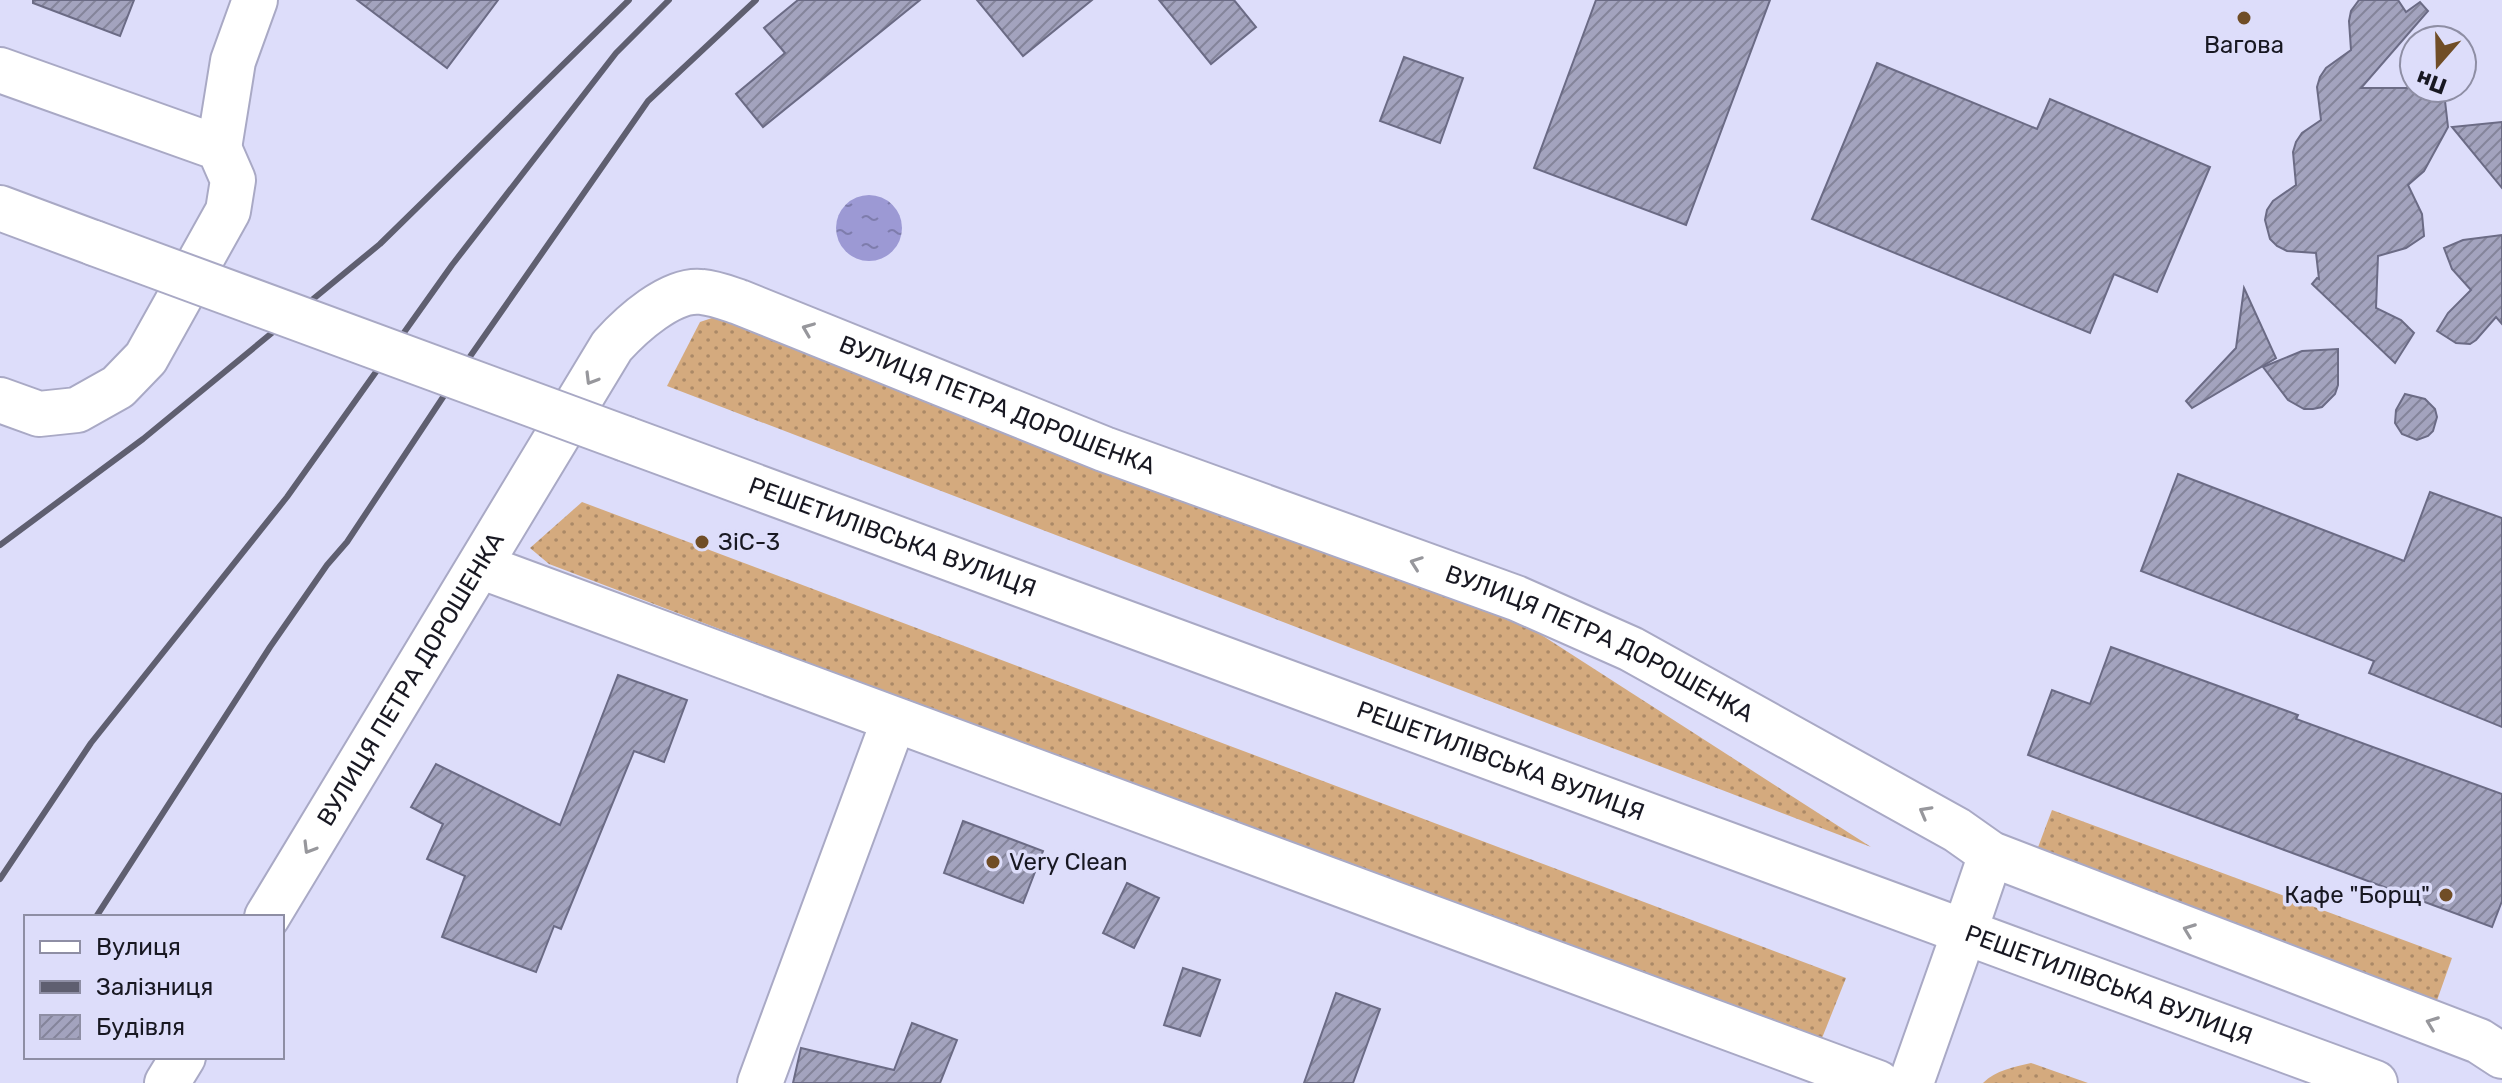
<svg xmlns="http://www.w3.org/2000/svg" width="2502" height="1083" viewBox="0 0 2502 1083" font-family="Rubik,sans-serif">
<style>
.grass{fill:url(#grass-dots)}
.water{fill:url(#water-ripples)}
.building{fill:url(#building-hatch);stroke:#6b6b85;stroke-width:2}
.lines{fill:none;stroke-linecap:round;stroke-linejoin:round}
.minor-casing{stroke:#a9a9c5;stroke-width:48}
.tertiary-casing{stroke:#a9a9c5;stroke-width:48}
.primary-casing{stroke:#a9a9c5;stroke-width:48}
.minor{stroke:#fff;stroke-width:44}
.tertiary{stroke:#fff;stroke-width:44}
.primary{stroke:#fff;stroke-width:44}
.rail{stroke:#5f5f70;stroke-width:6}
.primary-bridge-casing{stroke:#a9a9c5;stroke-width:48;stroke-linecap:butt}
.primary-bridge{stroke:#fff;stroke-width:44}
.oneway{stroke:#97979c}
.poi-dot{fill:#704d26;stroke:#ddddfa;stroke-width:3}
.labels{text-anchor:middle;dominant-baseline:central;stroke-width:7;stroke-linejoin:round;paint-order:stroke}
.poi-label{font-size:24px;fill:#181822;stroke:#ddddfa;text-anchor:start}
.street-label{font-size:24px;fill:#181822;stroke:#ddddfa}
</style>
<defs>
<pattern id="grass-dots" width="8" height="8" patternUnits="userSpaceOnUse" patternTransform="scale(2)"><rect width="8" height="8" fill="#d4aa7e"/><path d="M2 2h.1M6 6h.1" fill="none" stroke="#ab8967" stroke-width="1.8" stroke-linecap="round"/></pattern>
<pattern id="water-ripples" width="26" height="14" patternUnits="userSpaceOnUse" patternTransform="scale(2)"><rect width="26" height="14" fill="#9c99d4"/><path d="M2 4q2-2 4 0t4 0M15 11q2-2 4 0t4 0" fill="none" stroke="#7e7cac"/></pattern>
<pattern id="building-hatch" width="6" height="6" patternUnits="userSpaceOnUse" patternTransform="scale(2)"><rect width="6" height="6" fill="#a3a3be"/><path d="M-1 1l2-2M0 6l6-6M5 7l2-2" fill="none" stroke="#84849a"/></pattern>
</defs>
<rect width="100%" height="100%" fill="#ddddfa"/>
<g class="grass">
<path d="M 718,316 L 1512,616 L 1871,847 L 667,386 L 700,322 Z"/>
<path d="M 582,502 L 1846,978 L 1818,1048 L 549,564 L 530,548 Z"/>
<path d="M 2052,810 L 2452,958 L 2435,1006 L 2034,858 Z"/>
<path d="M 2031,1063 L 2088,1083 L 1983,1083 C 1996,1070 2014,1067 2031,1063 Z"/>
</g>
<circle class="water" cx="869" cy="228" r="33"/>
<g class="building">
<path d="M 33,0 L 134,0 L 120,36 L 33,3 Z"/>
<path d="M 357,0 L 498,0 L 447,68 Z"/>
<path d="M 798,0 L 920,0 L 763,127 L 736,94 L 785,53 L 764,28 Z"/>
<path d="M 977,0 L 1092,0 L 1023,56 Z"/>
<path d="M 1159,0 L 1234,0 L 1256,27 L 1211,64 Z"/>
<path d="M 1596,0 L 1770,0 L 1686,225 L 1534,168 Z"/>
<path d="M 2359,0 L 2398,0 L 2406,12 L 2420,2 L 2428,11 L 2361,88 L 2435,88 L 2445,101 L 2448,127 L 2424,171 L 2408,185 L 2422,214 L 2424,236 L 2406,248 L 2378,256 L 2376,308 L 2401,320 L 2414,333 L 2395,363 L 2312,284 L 2317,278 L 2319,279 L 2316,253 L 2287,251 L 2277,246 L 2270,239 L 2265,220 L 2267,210 L 2273,201 L 2296,185 L 2293,152 L 2296,142 L 2302,133 L 2321,120 L 2317,87 L 2320,77 L 2326,68 L 2351,50 L 2349,21 L 2351,11 Z"/>
<path d="M 1404,57 L 1463,78 L 1440,143 L 1380,121 Z"/>
<path d="M 1877,63 L 2037,129 L 2050,99 L 2210,167 L 2157,292 L 2114,274 L 2090,333 L 1812,219 Z"/>
<path d="M 2502,122 L 2502,188 L 2452,127 Z"/>
<path d="M 2502,235 L 2502,324 L 2496,317 L 2476,340 L 2470,344 L 2456,343 L 2437,331 L 2448,313 L 2471,290 L 2452,269 L 2444,248 L 2463,240 Z"/>
<path d="M 2244,288 L 2276,358 L 2192,408 L 2186,401 L 2236,348 Z"/>
<path d="M 2338,349 L 2338,385 L 2335,394 L 2322,407 L 2313,409 L 2304,409 L 2288,400 L 2263,367 L 2302,351 Z"/>
<path d="M 2405,394 L 2425,399 L 2435,409 L 2437,417 L 2433,431 L 2428,436 L 2417,440 L 2402,434 L 2395,423 L 2396,410 Z"/>
<path d="M 2178,474 L 2404,561 L 2430,492 L 2502,518 L 2502,727 L 2369,673 L 2374,661 L 2141,571 Z"/>
<path d="M 2111,647 L 2298,715 L 2296,719 L 2502,794 L 2502,901 L 2492,927 L 2028,755 L 2052,690 L 2090,704 Z"/>
<path d="M 618,675 L 687,700 L 664,762 L 634,751 L 561,929 L 554,926 L 536,972 L 442,937 L 465,876 L 427,859 L 443,824 L 411,807 L 436,764 L 560,825 Z"/>
<path d="M 963,821 L 1043,851 L 1023,903 L 944,873 Z"/>
<path d="M 1127,883 L 1159,898 L 1134,948 L 1103,933 Z"/>
<path d="M 1183,968 L 1220,980 L 1200,1036 L 1164,1025 Z"/>
<path d="M 1336,993 L 1380,1009 L 1353,1083 L 1304,1083 Z"/>
<path d="M 912,1023 L 957,1040 L 940,1083 L 793,1083 L 801,1048 L 894,1070 Z"/>
</g>
<g class="lines">
<g class="minor-casing">
<g id="minor">
<path d="M 0,70 L 219,148 L 233,180 L 228,211 L 146,358 L 118,387 L 77,410 L 39,414 L 0,400"/>
<path d="M 219,148 L 233,61 L 255,0"/>
<path d="M 480,566 L 1878,1083"/>
<path id="s1" d="M 267,917 L 612,346 C 631,325 671,288 702,292 C 714,293 727,298 739,302 L 1104,449 L 1516,598 L 1631,649 L 1957,830 L 1991,854 L 2479,1041 L 2502,1056"/>
<path d="M 1964,933 L 1991,854"/>
<path d="M 167,1083 L 183,1057"/>
<path d="M 760,1083 L 894,720"/>
</g>
</g>
<g class="tertiary-casing">
<path id="tertiary" d="M 1911,1083 L 1964,933"/>
</g>
<g class="primary-casing">
<g id="primary">
<path d="M 0,208 L 94,243"/>
<path id="s2" d="M 626,439 L 2375,1083"/>
</g>
</g>
<use href="#minor" class="minor"/>
<use href="#tertiary" class="tertiary"/>
<use href="#primary" class="primary"/>
<g class="rail">
<path d="M 0,545 L 143,439 L 380,244 L 629,0"/>
<path d="M 0,879 L 91,743 L 287,497 L 452,265 L 616,53 L 669,0"/>
<path d="M 96,917 L 270,647 L 327,565 L 347,542 L 469,358 L 648,101 L 756,0"/>
</g>
<g class="primary-bridge-casing">
<path id="primary-bridge" d="M 94,243 L 626,439"/>
</g>
<use href="#primary-bridge" class="primary-bridge"/>
</g>
<defs><path id="oneway-chevron" d="M-2-3.5L2.5 0L-2 3.5" fill="none" stroke-width="1.6" stroke-linecap="round" stroke-linejoin="round" transform="scale(2)"/></defs>
<g class="oneway">
<use href="#oneway-chevron" transform="translate(808 329) rotate(-158)"/>
<use href="#oneway-chevron" transform="translate(591 379) rotate(121)"/>
<use href="#oneway-chevron" transform="translate(1416 563) rotate(-160)"/>
<use href="#oneway-chevron" transform="translate(1925 812) rotate(-151)"/>
<use href="#oneway-chevron" transform="translate(309 848) rotate(121)"/>
<use href="#oneway-chevron" transform="translate(2189 930) rotate(-159)"/>
<use href="#oneway-chevron" transform="translate(2432 1023) rotate(-159)"/>
</g>
<g class="poi-dot">
<circle cx="2244" cy="18" r="8"/>
<circle cx="702" cy="542" r="8"/>
<circle cx="993" cy="862" r="8"/>
<circle cx="2446" cy="895" r="8"/>
</g>
<g class="labels">
<g class="poi-label">
<text x="2244" y="45" text-anchor="middle">Вагова</text>
<text x="718" y="542">ЗіС-3</text>
<text x="1009" y="862">Very Clean</text>
<text x="2430" y="895" text-anchor="end">Кафе "Борщ"</text>
</g>
<g class="street-label">
<text stroke="none"><textPath href="#s1" startOffset="1092">ВУЛИЦЯ ПЕТРА ДОРОШЕНКА</textPath></text>
<text stroke="none"><textPath href="#s2" startOffset="284">РЕШЕТИЛІВСЬКА ВУЛИЦЯ</textPath></text>
<text stroke="none"><textPath href="#s1" startOffset="1740">ВУЛИЦЯ ПЕТРА ДОРОШЕНКА</textPath></text>
<text stroke="none"><textPath href="#s1" startOffset="278">ВУЛИЦЯ ПЕТРА ДОРОШЕНКА</textPath></text>
<text stroke="none"><textPath href="#s2" startOffset="932">РЕШЕТИЛІВСЬКА ВУЛИЦЯ</textPath></text>
<text stroke="none"><textPath href="#s2" startOffset="1580">РЕШЕТИЛІВСЬКА ВУЛИЦЯ</textPath></text>
</g>
</g>
<rect x="24" y="915" width="260" height="144" fill="#ddddfa" stroke="#8e8ea4" stroke-width="2"/>
<rect x="40" y="941" width="40" height="12" fill="#ffffff" stroke="#8e8ea4" stroke-width="2"/>
<text x="96" y="955" font-size="24" fill="#181822">Вулиця</text>
<rect x="40" y="981" width="40" height="12" fill="#5f5f70" stroke="#8e8ea4" stroke-width="2"/>
<text x="96" y="995" font-size="24" fill="#181822">Залізниця</text>
<rect x="40" y="1015" width="40" height="24" fill="url(#building-hatch)" stroke="#8e8ea4" stroke-width="2"/>
<text x="96" y="1035" font-size="24" fill="#181822">Будівля</text>
<g transform="translate(2438 64) rotate(200)"><circle r="38" fill="#ddddfa" stroke="#8e8ea4" stroke-width="2"/>
<path d="M0-6L14 30L0 20L-14 30Z" fill="#704d26"/>
<text y="-12" font-size="22" font-weight="bold" text-anchor="middle" fill="#181822">Пн</text>
</g>
</svg>
